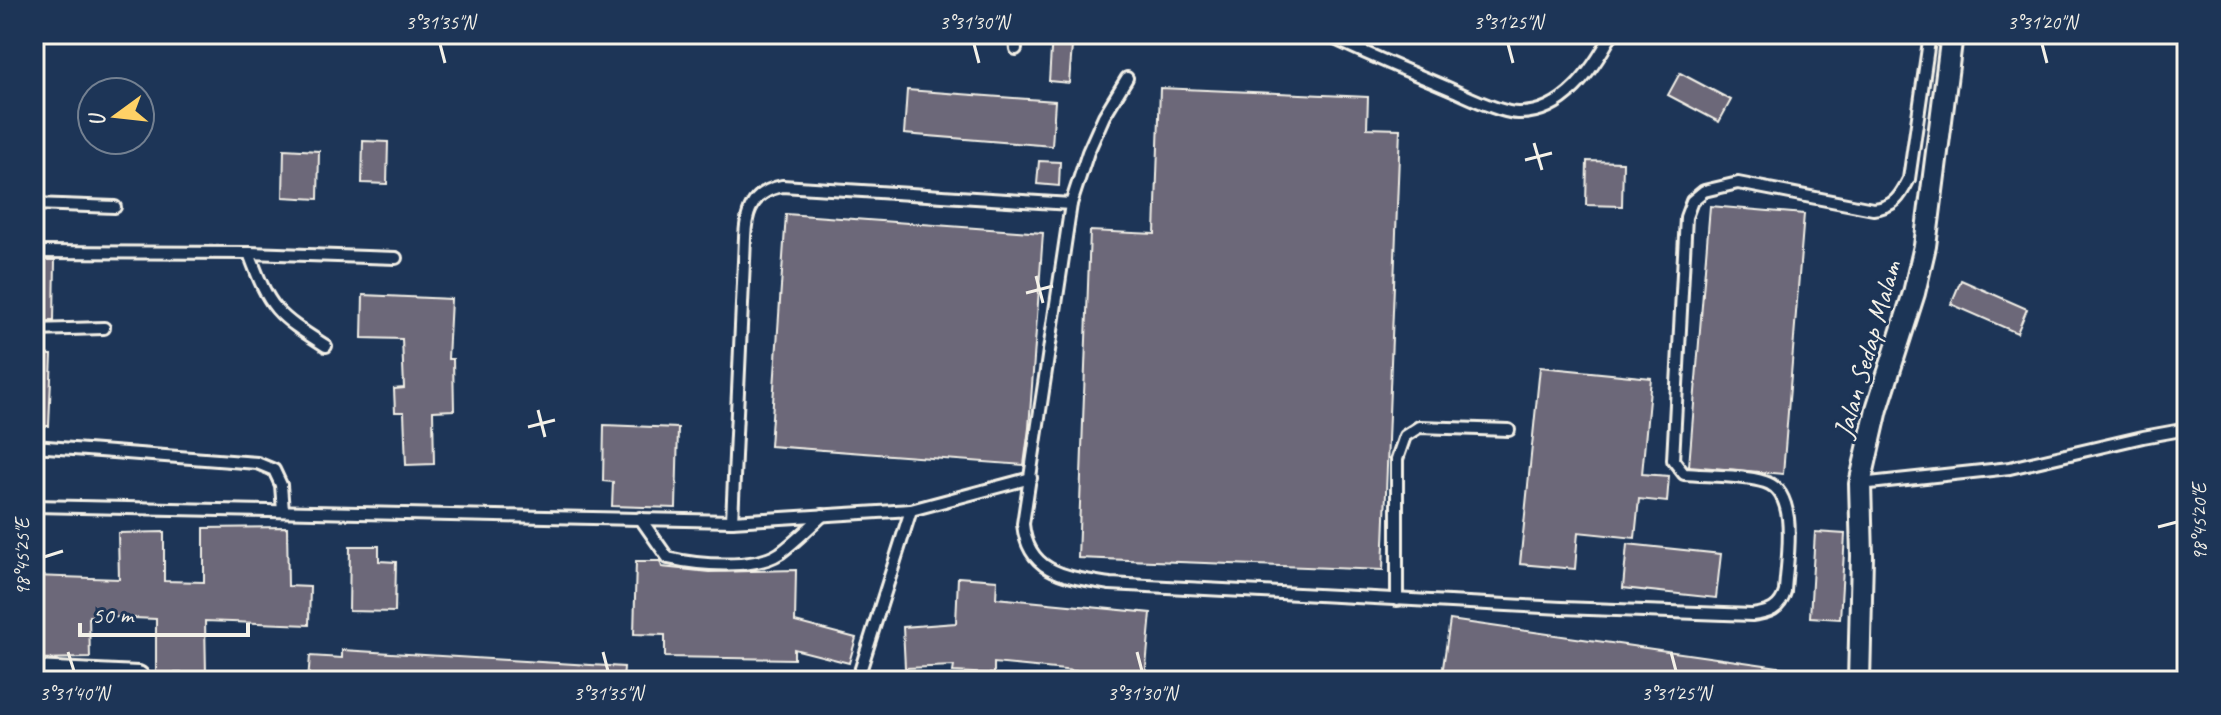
<svg xmlns="http://www.w3.org/2000/svg" width="2221" height="715" viewBox="0 0 2221 715" font-family="Caveat,sans-serif">
<style>
.building{fill:#6c6779;stroke:#f4f1e8;stroke-width:2}
.lines{fill:none;stroke-linecap:round;stroke-linejoin:round}
.lane-casing{stroke:#f4f1e8;stroke-width:16}
.street-casing{stroke:#f4f1e8;stroke-width:26}
.lane{stroke:#1d3557;stroke-width:10}
.street{stroke:#1d3557;stroke-width:20}
.ticks{fill:none;stroke:#f4f1e8;stroke-width:3}
.labels{text-anchor:middle;dominant-baseline:central;stroke-width:6;stroke-linejoin:round;paint-order:stroke}
.street-label{font-size:28px;fill:#f4f1e8;stroke:#1d3557}
.neatline{fill:none;stroke:#f4f1e8;stroke-width:3}
.ticks-label{font-size:20px;text-anchor:middle;fill:#f4f1e8}
</style>
<rect width="100%" height="100%" fill="#1d3557"/>
<filter id="ink" filterUnits="userSpaceOnUse"><feTurbulence type="fractalNoise" baseFrequency=".0125" numOctaves="2"/><feDisplacementMap in="SourceGraphic" scale="16" xChannelSelector="R" yChannelSelector="G"/><feConvolveMatrix kernelMatrix="1 2 1 2 8 2 1 2 1" color-interpolation-filters="sRGB"/></filter>
<g filter="url(#ink)">
<g class="building">
<path d="M 1052,34 L 1073,34 L 1069,83 L 1049,81 Z"/>
<path d="M 1680,73 L 1731,100 L 1719,122 L 1668,95 Z"/>
<path d="M 1160,88 L 1368,97 L 1367,128 L 1400,129 L 1383,570 L 1078,558 L 1090,231 L 1155,234 Z"/>
<path d="M 907,90 L 1055,101 L 1052,146 L 904,134 Z"/>
<path d="M 363,141 L 388,142 L 387,184 L 362,183 Z"/>
<path d="M 284,149 L 319,151 L 318,199 L 283,197 Z"/>
<path d="M 1039,161 L 1060,162 L 1059,186 L 1037,184 Z"/>
<path d="M 1587,161 L 1623,162 L 1622,206 L 1586,205 Z"/>
<path d="M 1710,206 L 1804,214 L 1783,474 L 1689,466 Z"/>
<path d="M 786,214 L 1043,233 L 1029,428 L 1024,465 L 770,446 Z"/>
<path d="M 34,260 L 55,260 L 54,321 L 34,321 Z"/>
<path d="M 1961,280 L 2027,309 L 2017,333 L 1951,304 Z"/>
<path d="M 363,295 L 451,299 L 448,359 L 453,359 L 454,410 L 433,411 L 434,464 L 406,465 L 404,412 L 395,412 L 394,389 L 404,388 L 402,339 L 362,338 Z"/>
<path d="M 34,354 L 52,355 L 49,426 L 34,426 Z"/>
<path d="M 1540,367 L 1651,378 L 1642,474 L 1669,476 L 1667,502 L 1639,499 L 1635,538 L 1578,532 L 1575,569 L 1520,564 Z"/>
<path d="M 604,425 L 678,428 L 676,508 L 612,506 L 613,482 L 603,481 Z"/>
<path d="M 287,527 L 288,586 L 310,587 L 309,625 L 205,621 L 206,673 L 156,673 L 156,619 L 89,616 L 90,658 L 34,659 L 34,576 L 119,579 L 118,533 L 164,532 L 164,581 L 204,582 L 204,528 Z"/>
<path d="M 1815,532 L 1845,534 L 1840,619 L 1810,617 Z"/>
<path d="M 1627,544 L 1721,554 L 1716,598 L 1623,588 Z"/>
<path d="M 350,546 L 379,546 L 379,561 L 396,562 L 395,612 L 349,611 Z"/>
<path d="M 636,561 L 660,561 L 662,567 L 709,572 L 796,570 L 795,622 L 856,638 L 849,663 L 794,649 L 794,659 L 665,657 L 665,635 L 634,634 Z"/>
<path d="M 958,577 L 997,580 L 996,598 L 1151,613 L 1145,678 L 994,663 L 994,674 L 953,672 L 954,666 L 905,668 L 903,627 L 956,623 Z"/>
<path d="M 1450,620 L 1799,670 L 1799,681 L 1441,681 Z"/>
<path d="M 342,650 L 624,667 L 623,681 L 308,681 L 310,656 L 342,658 Z"/>
</g>
<g class="lines">
<g class="lane-casing">
<g id="lane">
<path d="M 1014,34 L 1016,49"/>
<path d="M 1325,34 C 1367,55 1411,72 1455,91 C 1471,98 1501,113 1518,113 C 1564,114 1593,69 1612,34"/>
<path d="M 1127,78 L 1104,116 L 1088,152 L 1071,204 L 1023,524 C 1028,575 1069,577 1110,584 L 1562,608 L 1752,615 C 1769,613 1780,609 1785,592 C 1786,563 1801,493 1765,482 C 1743,475 1708,476 1684,474 L 1673,460 L 1686,217 L 1692,201 L 1704,191 L 1738,183 L 1873,209 C 1894,207 1900,197 1909,179 L 1930,34"/>
<path d="M 34,204 L 115,207"/>
<path d="M 34,252 L 249,253 L 396,258"/>
<path d="M 249,253 C 270,310 276,314 326,346"/>
<path d="M 34,330 L 104,328"/>
<path d="M 34,446 L 257,463 L 274,470 L 281,485 L 283,511"/>
<path d="M 1860,484 L 2010,468 L 2143,437 L 2187,429"/>
<path d="M 34,506 L 732,521 L 911,510 L 857,681"/>
<path d="M 911,510 L 1031,478"/>
<path d="M 640,518 L 668,558 C 697,565 755,570 780,553 C 795,542 809,528 823,515"/>
<path d="M 732,521 L 744,261 C 746,228 741,194 782,186 L 1071,204"/>
<path d="M 1397,600 L 1397,459 L 1405,436 L 1419,427 L 1509,430"/>
</g>
</g>
<g class="street-casing">
<g id="street">
<path d="M 34,672 L 138,677"/>
<path d="M 1859,681 L 1862,556 L 1860,484 L 1877,409 L 1914,293 L 1925,246 L 1952,34"/>
</g>
</g>
<use href="#lane" class="lane"/>
<use href="#street" class="street"/>
</g>
</g>
<path class="ticks" d="M 440,44 L 445,63M 974,44 L 979,63M 1508,44 L 1513,63M 2042,44 L 2047,63M 1534,143 L 1542,170M 1525,160 L 1552,153M 1036,276 L 1043,303M 1026,293 L 1053,286M 538,410 L 545,437M 528,427 L 555,420M 2158,527 L 2177,522M 44,557 L 63,551M 68,652 L 74,671M 603,652 L 608,671M 1137,652 L 1142,671M 1671,652 L 1676,671"/>
<g class="labels">
<g class="street-label">
<text transform="translate(1867 349) rotate(-74)">Jalan Sedap Malam</text>
</g>
</g>
<rect width="2221" height="715" fill="none" stroke="#1d3557" stroke-width="88"/>
<g transform="translate(116 116) rotate(255)"><circle r="38" fill="#1d3557" stroke="#738091" stroke-width="2"/>
<path d="M0-6L14 30L0 20L-14 30Z" fill="#ffd166"/>
<text y="-12" font-size="22" font-weight="bold" text-anchor="middle" fill="#f4f1e8">U</text>
</g>
<path d="M80 623v12h168v-12" fill="none" stroke="#f4f1e8" stroke-width="4"/>
<text x="92" y="623" font-size="24" fill="#f4f1e8" stroke="#1d3557" stroke-width="6" paint-order="stroke">50 m</text>
<rect x="44" y="44" width="2133" height="627" class="neatline"/>
<g class="ticks-label">
<text x="440" y="29">3°31'35"N</text>
<text x="974" y="29">3°31'30"N</text>
<text x="1508" y="29">3°31'25"N</text>
<text x="2042" y="29">3°31'20"N</text>
<text transform="translate(2199 522) rotate(-90)" y="7">98°45'20"E</text>
<text transform="translate(22 557) rotate(-90)" y="7">98°45'25"E</text>
<text x="74" y="700">3°31'40"N</text>
<text x="608" y="700">3°31'35"N</text>
<text x="1142" y="700">3°31'30"N</text>
<text x="1676" y="700">3°31'25"N</text>
</g>
</svg>
